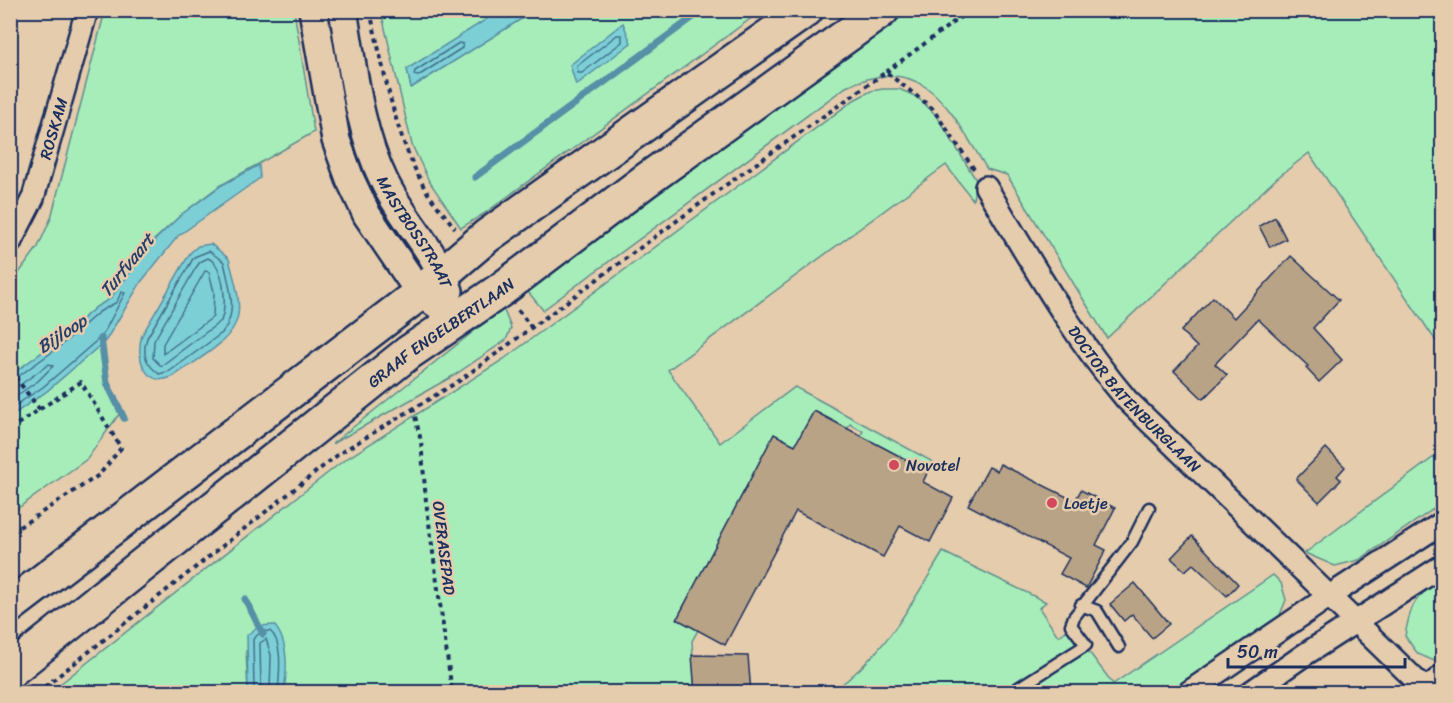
<svg xmlns="http://www.w3.org/2000/svg" width="1453" height="703" viewBox="0 0 1453 703" font-family="Sriracha,sans-serif">
<style>
.green{fill:#a7edb9;stroke:#618e8c;stroke-width:1.5}
.water{fill:#7dcfd6;stroke:#568fa6;stroke-width:1.5}
.lines{fill:none;stroke-linecap:round;stroke-linejoin:round}
.shore{stroke:#426f8e;stroke-width:1.5}
.stream{stroke:#568fa6;stroke-width:7}
.building{fill:#b9a386;stroke:#1b2f5e;stroke-width:1.5}
.service-casing{stroke:#1b2f5e;stroke-width:15}
.minor-casing{stroke:#1b2f5e;stroke-width:26}
.tertiary-casing{stroke:#1b2f5e;stroke-width:32}
.primary-casing{stroke:#1b2f5e;stroke-width:38}
.path{stroke:#1b2f5e;stroke-width:4;stroke-dasharray:4.5 4.5;stroke-linecap:butt}
.service{stroke:#e4ccad;stroke-width:10}
.minor{stroke:#e4ccad;stroke-width:21}
.tertiary{stroke:#e4ccad;stroke-width:27}
.primary{stroke:#e4ccad;stroke-width:33}
.poi-dot{fill:#d1495b;stroke:#e4ccad;stroke-width:2}
.labels{text-anchor:middle;dominant-baseline:central;stroke-width:5;stroke-linejoin:round;paint-order:stroke}
.street-label{font-size:16px;fill:#1b2f5e;stroke:#e4ccad}
.poi-label{font-size:16px;fill:#1b2f5e;stroke:#e4ccad;text-anchor:start}
.water-label{font-size:18px;font-style:italic;fill:#253f6a;stroke:#e4ccad}
</style>
<rect width="100%" height="100%" fill="#e4ccad"/>
<filter id="ink" filterUnits="userSpaceOnUse"><feTurbulence type="fractalNoise" baseFrequency=".0167" numOctaves="2"/><feDisplacementMap in="SourceGraphic" scale="12" xChannelSelector="R" yChannelSelector="G"/><feConvolveMatrix kernelMatrix="1 2 1 2 8 2 1 2 1" color-interpolation-filters="sRGB"/></filter>
<g filter="url(#ink)">
<g class="green">
<path d="M 105,11 L 294,11 L 314,132 L 218,187 L 182,214 L 154,240 L 110,299 L 96,307 L 56,342 L 11,375 L 10,285 L 38,247 L 51,218 Z"/>
<path d="M 381,11 L 501,11 L 407,69 L 411,88 L 534,11 L 761,11 L 485,213 L 461,228 L 429,181 L 412,145 Z"/>
<path d="M 910,11 L 1442,11 L 1442,350 L 1309,153 L 1277,178 L 1107,338 L 1007,175 L 987,169 C 951,112 925,49 846,87 L 543,310 L 524,287 Z"/>
<path d="M 883,89 L 899,89 L 917,97 L 937,116 L 976,180 L 973,200 L 946,165 L 668,370 L 720,443 L 795,387 L 933,462 L 928,471 L 869,440 L 849,459 L 863,431 L 850,424 L 836,451 L 829,448 L 841,425 L 814,411 L 795,445 L 774,435 L 677,619 L 698,630 L 692,641 L 695,692 L 284,692 L 285,654 L 246,651 L 248,692 L 50,692 L 343,461 L 504,359 L 854,100 L 871,91 Z"/>
<path d="M 503,308 L 511,328 L 506,340 L 453,376 L 332,444 Z"/>
<path d="M 100,345 L 105,380 L 120,413 L 87,459 L 11,513 L 11,416 L 47,391 Z"/>
<path d="M 1442,451 L 1442,503 L 1359,560 L 1335,566 L 1305,553 Z"/>
<path d="M 943,552 L 1046,602 L 1039,608 L 1058,636 L 1071,628 L 1113,684 L 1273,575 L 1281,583 L 1286,600 L 1277,622 L 1177,692 L 832,692 C 886,653 909,608 943,552 Z"/>
<path d="M 1442,578 L 1442,661 L 1439,663 L 1418,654 L 1405,636 C 1411,601 1415,598 1442,578 Z"/>
</g>
<g class="water">
<path d="M 501,10 L 534,11 L 411,88 L 407,69 Z"/>
<path d="M 623,23 L 631,43 L 576,85 L 570,65 Z"/>
<path d="M 259,165 L 260,178 L 178,236 L 141,282 L 106,340 L 47,391 L 11,416 L 11,375 L 56,342 L 96,307 L 110,299 L 155,240 L 182,214 L 222,185 Z"/>
<path d="M 211,244 L 229,259 C 233,276 241,297 238,315 C 234,342 194,361 174,376 C 145,390 135,357 142,335 L 190,253 L 198,246 Z"/>
<path d="M 274,625 C 289,641 287,672 284,692 L 248,692 L 247,635 L 259,626 Z"/>
</g>
<g class="lines">
<g class="shore">
<path d="M 617,35 L 622,35 L 622,42 L 582,73 L 578,73 L 577,66 Z"/>
<path d="M 459,43 L 463,44 L 462,48 L 418,76 L 414,75 L 415,71 Z"/>
<path d="M 209,251 L 224,262 C 229,286 239,312 222,333 L 170,371 L 159,374 C 145,363 142,354 147,338 L 194,257 Z"/>
<path d="M 208,258 C 225,266 227,306 221,321 L 161,366 L 153,358 L 154,341 L 195,269 L 200,262 Z"/>
<path d="M 205,271 L 209,272 L 214,292 L 213,317 L 163,354 L 163,344 Z"/>
<path d="M 10,379 L 16,378 L 59,347 L 99,312 L 117,302 L 121,292 L 125,293 L 102,336 L 43,387 L 10,409"/>
<path d="M 10,387 L 20,385 L 49,364 L 53,366 L 38,381 L 10,400"/>
<path d="M 254,692 L 253,639 L 261,632 L 270,631 C 284,642 279,677 278,692"/>
<path d="M 261,692 L 260,643 L 266,639 L 271,655 L 270,692"/>
</g>
<g class="stream">
<path d="M 475,177 L 703,10"/>
<path d="M 101,338 L 107,383 L 124,418"/>
<path d="M 245,599 L 263,634"/>
</g>
</g>
<g class="building">
<path d="M 1275,217 L 1286,239 L 1270,247 L 1259,226 Z"/>
<path d="M 1291,256 L 1339,300 L 1313,328 L 1342,360 L 1319,382 L 1306,368 L 1308,366 L 1258,319 L 1215,364 L 1227,375 L 1203,399 L 1174,371 L 1197,347 L 1181,331 L 1213,297 L 1234,318 Z"/>
<path d="M 814,411 L 928,471 L 923,482 L 953,498 L 930,542 L 900,526 L 883,557 L 796,511 L 725,645 L 677,619 L 774,434 L 795,445 Z"/>
<path d="M 1326,448 L 1345,467 L 1337,476 L 1341,480 L 1319,502 L 1296,479 Z"/>
<path d="M 1000,464 L 1075,501 L 1081,490 L 1115,508 L 1096,545 L 1106,550 L 1086,588 L 1060,574 L 1069,558 L 968,505 L 989,467 L 997,471 Z"/>
<path d="M 1192,536 L 1238,584 L 1227,596 L 1193,564 L 1185,571 L 1171,558 Z"/>
<path d="M 1135,583 L 1169,624 L 1152,638 L 1132,614 L 1124,621 L 1110,604 Z"/>
<path d="M 692,655 L 748,656 L 751,693 L 695,693 Z"/>
</g>
<g class="lines">
<g class="service-casing">
<g id="service">
<path d="M 1081,605 L 1097,611 L 1119,647"/>
<path d="M 1012,692 L 1086,645 L 1071,625 L 1074,617 L 1132,542 L 1149,508"/>
</g>
</g>
<g class="minor-casing">
<g id="minor">
<path id="s1" d="M 986,187 C 1030,260 1072,335 1127,400 L 1428,692"/>
<path id="s2" d="M 10,243 L 33,198 L 87,10"/>
<path d="M 1189,692 L 1331,595 L 1442,523"/>
<path d="M 1251,692 L 1304,655 L 1442,566"/>
<path d="M 1421,692 L 1442,676"/>
</g>
</g>
<g class="tertiary-casing">
<g id="tertiary">
<path d="M 313,10 L 336,140 L 350,179 L 367,215 L 420,293 L 458,318"/>
<path id="s3" d="M 343,10 C 353,67 358,128 384,181 C 402,219 436,251 449,291"/>
</g>
</g>
<g class="primary-casing">
<g id="primary">
<path d="M 10,606 L 420,293 L 487,236 L 806,10"/>
<path id="s4" d="M 10,671 L 408,353 L 502,289 L 645,181 L 882,10"/>
</g>
</g>
<g class="path">
<path d="M 372,20 C 385,74 394,130 420,179 C 428,197 443,212 455,228"/>
<path d="M 886,72 L 970,10"/>
<path d="M 518,310 L 532,328"/>
<path d="M 10,370 L 40,410"/>
<path d="M 413,408 L 421,441 L 426,501 L 452,692"/>
<path d="M 10,429 L 81,382 L 121,448 L 99,475 L 10,533"/>
<path d="M 38,692 L 340,453 L 459,381 L 716,192 L 886,72 L 932,108 L 974,169"/>
</g>
<use href="#service" class="service"/>
<use href="#minor" class="minor"/>
<use href="#tertiary" class="tertiary"/>
<use href="#primary" class="primary"/>
</g>
</g>
<g class="poi-dot">
<circle cx="894" cy="465" r="6"/>
<circle cx="1052" cy="503" r="6"/>
</g>
<g class="labels">
<g class="street-label">
<text stroke="none"><textPath href="#s2" startOffset="123">ROSKAM</textPath></text>
<text stroke="none"><textPath href="#s3" startOffset="236">MASTBOSSTRAAT</textPath></text>
<text stroke="none"><textPath href="#s4" startOffset="548">GRAAF ENGELBERTLAAN</textPath></text>
<text stroke="none"><textPath href="#s1" startOffset="260">DOCTOR BATENBURGLAAN</textPath></text>
<text transform="translate(444 548) rotate(83)">OVERASEPAD</text>
</g>
<g class="poi-label">
<text x="906" y="465">Novotel</text>
<text x="1064" y="503">Loetje</text>
</g>
<g class="water-label">
<text transform="translate(127 265) rotate(-51)">Turfvaart</text>
<text transform="translate(62 334) rotate(-33)">Bijloop</text>
</g>
</g>
<rect width="1453" height="703" fill="none" stroke="#e4ccad" stroke-width="36"/>
<rect x="18" y="18" width="1417" height="667" fill="none" stroke="#1b2f5e" stroke-width="2" filter="url(#ink)"/>
<path d="M1228 658v9h177v-9" fill="none" stroke="#1b2f5e" stroke-width="3"/>
<text x="1237" y="658" font-size="18" fill="#1b2f5e" stroke="#e4ccad" stroke-width="4.5" paint-order="stroke">50 m</text>
</svg>
